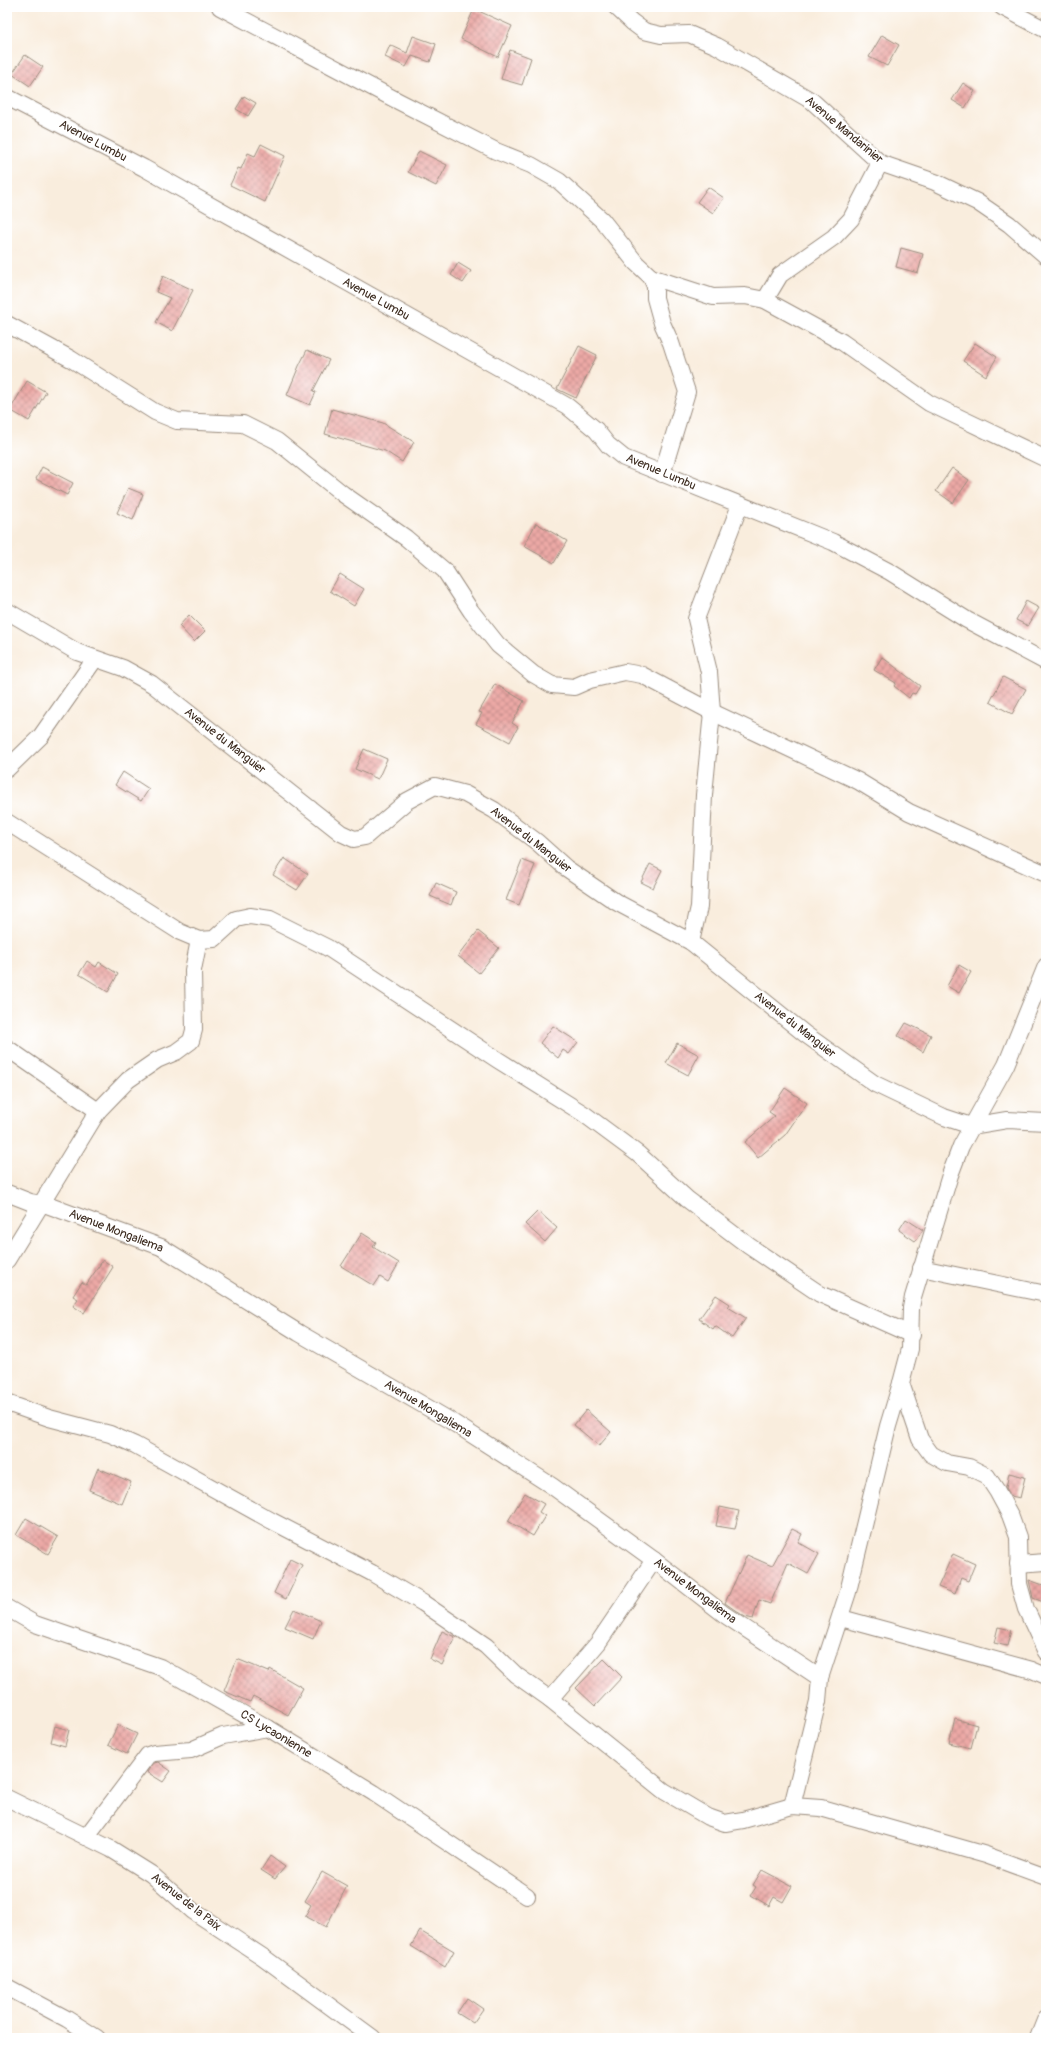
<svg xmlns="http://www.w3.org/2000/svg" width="1053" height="2045" viewBox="0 0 1053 2045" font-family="Pangolin,sans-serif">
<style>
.building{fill:url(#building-cross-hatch)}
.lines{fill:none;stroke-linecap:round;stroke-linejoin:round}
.minor-casing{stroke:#9a8c7e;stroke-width:18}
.minor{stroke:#fff;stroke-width:16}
.labels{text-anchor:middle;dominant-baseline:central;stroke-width:3.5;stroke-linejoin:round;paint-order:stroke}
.street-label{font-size:12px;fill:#3b2a1e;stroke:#fff}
</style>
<defs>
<pattern id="building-cross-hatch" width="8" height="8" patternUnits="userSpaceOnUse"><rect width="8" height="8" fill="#eca9a6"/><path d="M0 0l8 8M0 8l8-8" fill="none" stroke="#c08a87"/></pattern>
</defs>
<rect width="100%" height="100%" fill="#fff"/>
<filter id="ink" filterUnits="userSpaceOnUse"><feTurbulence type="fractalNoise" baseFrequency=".025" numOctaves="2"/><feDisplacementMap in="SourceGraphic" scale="8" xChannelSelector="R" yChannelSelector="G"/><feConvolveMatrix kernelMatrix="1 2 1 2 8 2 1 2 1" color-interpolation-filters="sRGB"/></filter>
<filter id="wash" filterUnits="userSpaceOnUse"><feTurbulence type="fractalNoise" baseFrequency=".012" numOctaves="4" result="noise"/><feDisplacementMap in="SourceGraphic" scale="16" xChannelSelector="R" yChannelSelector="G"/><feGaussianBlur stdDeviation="0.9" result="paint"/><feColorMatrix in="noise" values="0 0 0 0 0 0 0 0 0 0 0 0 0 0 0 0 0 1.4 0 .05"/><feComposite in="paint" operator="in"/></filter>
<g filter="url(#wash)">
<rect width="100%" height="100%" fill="#f9eddd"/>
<g id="blocks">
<g class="building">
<path d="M 474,9 L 512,26 L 498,57 L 461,39 Z"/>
<path d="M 882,35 L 899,45 L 887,66 L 869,57 Z"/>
<path d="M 413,36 L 436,44 L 430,62 L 412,56 L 406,67 L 385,57 L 390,45 L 407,53 Z"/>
<path d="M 510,50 L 531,58 L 522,85 L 501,79 Z"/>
<path d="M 25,55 L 43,67 L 30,86 L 12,74 Z"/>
<path d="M 963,83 L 975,91 L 965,108 L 952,100 Z"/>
<path d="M 244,96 L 256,103 L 248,116 L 236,109 Z"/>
<path d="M 261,144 L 285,156 L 265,202 L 230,185 L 238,168 L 241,169 L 248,153 L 255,156 Z"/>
<path d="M 419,151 L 447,165 L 436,186 L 408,172 Z"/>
<path d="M 708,187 L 724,198 L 713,213 L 697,202 Z"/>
<path d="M 901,248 L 923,254 L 918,273 L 896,267 Z"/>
<path d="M 458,263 L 471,271 L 463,283 L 451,275 Z"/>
<path d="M 163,276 L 193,290 L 172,331 L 156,322 L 170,298 L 156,292 Z"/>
<path d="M 975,343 L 997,357 L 986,376 L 963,361 Z"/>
<path d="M 579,346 L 597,355 L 576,398 L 557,389 Z"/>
<path d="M 307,350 L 329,360 L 313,391 L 316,392 L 310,405 L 287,395 L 299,366 Z"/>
<path d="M 27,381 L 46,392 L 29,421 L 10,410 Z"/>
<path d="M 332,409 L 383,423 L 414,442 L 402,462 L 385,451 L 325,434 Z"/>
<path d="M 42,467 L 73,483 L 67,495 L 36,479 Z"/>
<path d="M 952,468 L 969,480 L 953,503 L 936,491 Z"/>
<path d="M 128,488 L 143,494 L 133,520 L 117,513 Z"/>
<path d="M 536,523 L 567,541 L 554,563 L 524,546 Z"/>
<path d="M 340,574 L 364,589 L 354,606 L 330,591 Z"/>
<path d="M 1026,601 L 1039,608 L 1028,626 L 1016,620 Z"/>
<path d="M 189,615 L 205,631 L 194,642 L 179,626 Z"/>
<path d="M 882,657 L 920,686 L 915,694 L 912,693 L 909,698 L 894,686 L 896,683 L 874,670 Z"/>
<path d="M 1003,677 L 1026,689 L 1012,714 L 990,702 Z"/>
<path d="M 495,684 L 524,701 L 512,723 L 518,727 L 510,742 L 476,724 L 482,713 L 479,712 Z"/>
<path d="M 364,749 L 387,759 L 378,779 L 355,769 Z"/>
<path d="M 123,772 L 149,789 L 141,801 L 115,785 Z"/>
<path d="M 284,858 L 308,874 L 297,890 L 273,875 Z"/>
<path d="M 522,860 L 535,865 L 519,905 L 506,900 Z"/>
<path d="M 650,864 L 662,870 L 653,888 L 641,882 Z"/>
<path d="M 436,883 L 456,892 L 451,905 L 430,896 Z"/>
<path d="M 478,931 L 499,948 L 479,973 L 458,956 Z"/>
<path d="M 87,961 L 96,967 L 99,962 L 118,974 L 108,992 L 79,974 Z"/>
<path d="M 959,965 L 971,972 L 959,993 L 947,986 Z"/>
<path d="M 906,1023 L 931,1035 L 923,1052 L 898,1036 Z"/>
<path d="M 553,1026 L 578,1042 L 569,1054 L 563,1050 L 558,1058 L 540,1043 Z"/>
<path d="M 677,1043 L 699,1055 L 688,1075 L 666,1063 Z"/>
<path d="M 785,1088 L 807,1103 L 785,1135 L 758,1158 L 745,1142 L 775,1116 L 769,1112 Z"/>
<path d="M 538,1211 L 557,1228 L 545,1242 L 525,1224 Z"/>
<path d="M 906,1219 L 923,1230 L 915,1241 L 899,1230 Z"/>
<path d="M 362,1233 L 376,1242 L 373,1247 L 399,1263 L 388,1282 L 380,1277 L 374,1286 L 341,1266 Z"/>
<path d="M 103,1260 L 113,1267 L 84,1313 L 73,1306 L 78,1299 L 73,1296 L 82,1282 L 86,1285 Z"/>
<path d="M 716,1295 L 730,1304 L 728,1307 L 746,1318 L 732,1338 L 715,1326 L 713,1329 L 699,1319 Z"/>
<path d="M 586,1410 L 611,1432 L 599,1446 L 574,1425 Z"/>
<path d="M 98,1468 L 131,1482 L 122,1504 L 89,1490 Z"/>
<path d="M 1009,1473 L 1025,1477 L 1020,1498 L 1011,1496 L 1006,1488 Z"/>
<path d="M 525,1493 L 544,1504 L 539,1512 L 545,1516 L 533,1536 L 508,1521 Z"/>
<path d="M 720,1507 L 739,1511 L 735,1529 L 716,1526 Z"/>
<path d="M 26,1518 L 58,1537 L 48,1554 L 16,1535 Z"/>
<path d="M 792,1529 L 802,1534 L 798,1542 L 819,1554 L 808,1574 L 788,1563 L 770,1604 L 759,1600 L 753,1619 L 745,1617 L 725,1603 L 747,1555 L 772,1566 Z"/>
<path d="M 953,1554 L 975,1564 L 968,1581 L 961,1578 L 955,1594 L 938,1587 Z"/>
<path d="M 290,1559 L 302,1565 L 286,1599 L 274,1593 Z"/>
<path d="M 1029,1580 L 1046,1586 L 1046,1603 L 1033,1598 Z"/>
<path d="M 294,1609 L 321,1621 L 313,1639 L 285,1627 Z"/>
<path d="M 998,1627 L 1011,1630 L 1007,1646 L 994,1643 Z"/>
<path d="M 442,1631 L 455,1637 L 442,1665 L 430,1659 Z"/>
<path d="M 237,1659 L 269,1672 L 270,1669 L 303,1688 L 288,1715 L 253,1696 L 250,1702 L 224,1691 Z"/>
<path d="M 604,1659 L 622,1677 L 595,1706 L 576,1688 Z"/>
<path d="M 955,1719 L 977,1725 L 971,1748 L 949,1743 Z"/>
<path d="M 118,1725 L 137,1734 L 127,1754 L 108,1745 Z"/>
<path d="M 55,1726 L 69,1730 L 65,1746 L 51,1742 Z"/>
<path d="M 158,1762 L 171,1771 L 163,1782 L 147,1772 L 154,1763 Z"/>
<path d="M 270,1856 L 285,1867 L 275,1879 L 261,1870 Z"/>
<path d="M 762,1870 L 792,1886 L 783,1902 L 774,1897 L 769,1906 L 751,1895 L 756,1887 L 753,1885 Z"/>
<path d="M 322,1872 L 347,1886 L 326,1927 L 305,1916 L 311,1905 L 305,1901 Z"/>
<path d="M 420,1931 L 454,1951 L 445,1967 L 411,1946 Z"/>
<path d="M 467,1998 L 483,2009 L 473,2023 L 457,2013 Z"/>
</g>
</g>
</g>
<g filter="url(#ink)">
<use href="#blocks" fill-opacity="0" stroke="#9a8c7e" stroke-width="1"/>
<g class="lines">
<g class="minor-casing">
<g id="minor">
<path d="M 220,7 L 398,101 L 496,151 L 531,165 L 559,181 L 602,220 L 636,263 L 651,277 L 655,286 L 655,298 L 662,323 L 671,343 L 687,392 L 662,474"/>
<path d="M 616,7 L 632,22 L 644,31 L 661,35 L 689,34 L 717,46 L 812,101 L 880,163 L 935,182 L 977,202 L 1009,224 L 1046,256"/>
<path d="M 1002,7 L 1046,30"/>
<path d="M 7,97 L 144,168 L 567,406 L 596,430 L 608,445 L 624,458 L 833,542 L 890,572 L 967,620 L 1046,662"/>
<path d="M 651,277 L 713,297 L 745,296 L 765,300 L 842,342 L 929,403 L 1046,459"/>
<path d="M 765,300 L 780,275 L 834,237 L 851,219 L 880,163"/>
<path d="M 7,324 L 71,359 L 155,412 L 177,421 L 243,424 L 277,441 L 343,494 L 406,538 L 445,571 L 471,611 L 498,645 L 533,674 L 552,685 L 574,687 L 590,680 L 625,672 L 642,675 L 712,712 L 858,781 L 909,812 L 1046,874"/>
<path d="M 7,611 L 77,652 L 123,668 L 152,684 L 341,833 L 354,839 L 365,837 L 407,801 L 435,786 L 465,794 L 494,810 L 537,842 L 566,868 L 616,902 L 691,942 L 805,1034 L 875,1084 L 944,1117 L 971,1126 L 1007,1120 L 1046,1122"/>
<path d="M 7,769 L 41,736 L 95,659"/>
<path d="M 7,822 L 180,932 L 199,940 L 214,939 L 236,919 L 250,916 L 270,919 L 328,948 L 498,1060 L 584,1114 L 638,1154 L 687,1199 L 749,1246 L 820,1294 L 912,1335"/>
<path d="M 691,942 L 699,907 L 704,795 L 712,712 L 709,672 L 696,619 L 740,505"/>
<path d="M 1046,966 L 1006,1065 L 961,1146 L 950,1175 L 913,1297 L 911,1308 L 910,1349 L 901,1383 L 920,1439 L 931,1454 L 947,1463 L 969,1467 L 987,1476 L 997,1491 L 1010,1515 L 1018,1537 L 1019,1584 L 1026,1609 L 1046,1652"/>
<path d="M 7,1048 L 98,1111"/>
<path d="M 7,1193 L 30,1202 L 47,1205 L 161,1247 L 299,1333 L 449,1420 L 552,1486 L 654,1560 L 725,1615 L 820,1678"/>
<path d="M 7,1260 L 98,1111 L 128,1080 L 157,1060 L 176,1052 L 191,1041 L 194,1030 L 193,970 L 199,940"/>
<path d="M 921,1268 L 1046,1294"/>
<path d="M 7,1403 L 49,1418 L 110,1434 L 135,1445 L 272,1521 L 372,1573 L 423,1603 L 486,1646 L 516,1675 L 550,1699 L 664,1791 L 708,1817 L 725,1823 L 743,1820 L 792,1806 L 821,1808 L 986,1855 L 1046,1877"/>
<path d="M 1018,1564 L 1046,1562"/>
<path d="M 7,1608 L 35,1624 L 160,1667 L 268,1728 L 374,1793 L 527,1896"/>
<path d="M 841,1618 L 1032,1670 L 1046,1676"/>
<path d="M 550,1699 L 598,1643 L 654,1560"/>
<path d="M 7,1798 L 111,1849 L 151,1874 L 193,1911 L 263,1957 L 373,2038"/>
<path d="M 792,1806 L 818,1701 L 820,1678 L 848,1592 L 888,1426 L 901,1383"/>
<path d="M 86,1837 L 148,1755 L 154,1753 L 191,1750 L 223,1736 L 268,1728"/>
<path d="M 7,1987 L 67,2019 L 97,2038"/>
<path d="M 1038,2038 L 1046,2018"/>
</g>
</g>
<use href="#minor" class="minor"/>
</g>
</g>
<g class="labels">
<g class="street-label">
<text transform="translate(844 130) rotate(40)">Avenue Mandarinier</text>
<text transform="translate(93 141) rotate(28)">Avenue Lumbu</text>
<text transform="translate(376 299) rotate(29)">Avenue Lumbu</text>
<text transform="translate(661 472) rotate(23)">Avenue Lumbu</text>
<text transform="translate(225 741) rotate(38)">Avenue du Manguier</text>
<text transform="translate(531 840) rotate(38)">Avenue du Manguier</text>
<text transform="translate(795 1025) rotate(38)">Avenue du Manguier</text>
<text transform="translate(116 1231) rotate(21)">Avenue Mongaliema</text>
<text transform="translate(428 1409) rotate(31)">Avenue Mongaliema</text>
<text transform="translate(695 1591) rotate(37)">Avenue Mongaliema</text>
<text transform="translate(276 1734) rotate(31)">CS Lycaonienne</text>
<text transform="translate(186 1902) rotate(38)">Avenue de la Paix</text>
</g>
</g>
<rect width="1053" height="2045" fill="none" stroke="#fff" stroke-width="24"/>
</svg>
